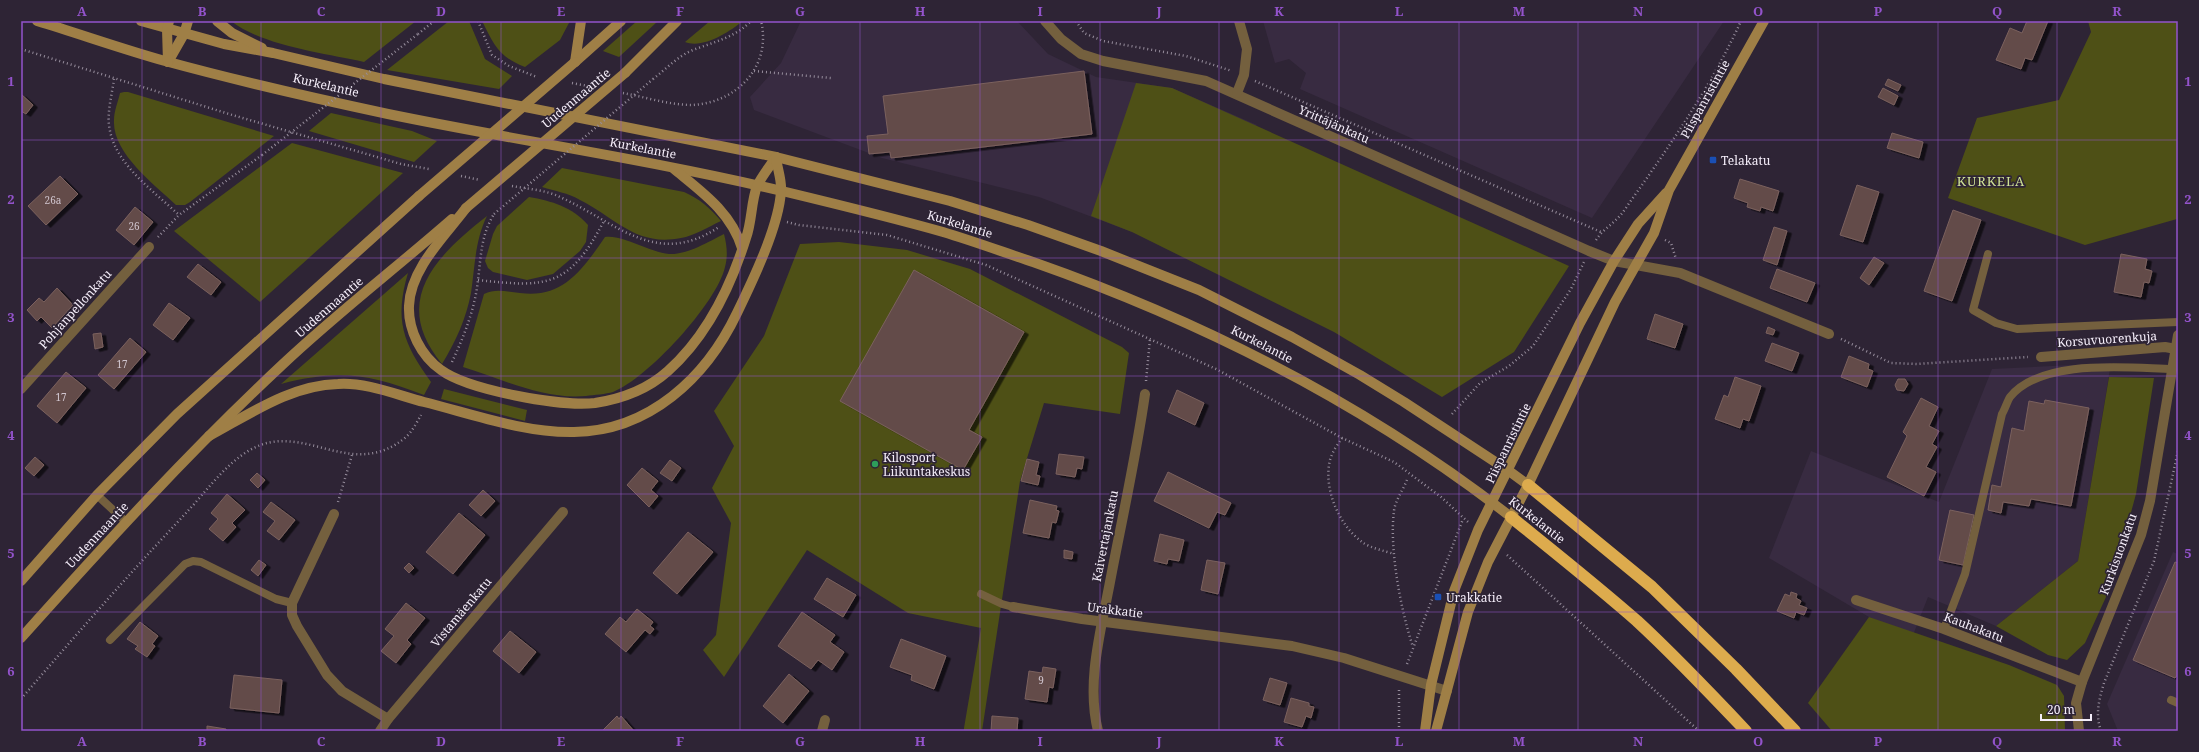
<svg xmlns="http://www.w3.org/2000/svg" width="2199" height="752" viewBox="0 0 2199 752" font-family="'Noto Serif',serif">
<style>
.built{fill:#382b41}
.green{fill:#4e5016}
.building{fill:#634b48;stroke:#7b615e;filter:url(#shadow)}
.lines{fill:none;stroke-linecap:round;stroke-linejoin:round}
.path{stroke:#968d9c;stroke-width:2.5;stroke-dasharray:1 3;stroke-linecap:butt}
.lane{stroke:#74603e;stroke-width:8}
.street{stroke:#74603e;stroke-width:10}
.secondary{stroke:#9f7f46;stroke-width:10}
.highway{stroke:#ddab4d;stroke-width:12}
.path-bridge{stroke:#968d9c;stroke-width:2.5;stroke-dasharray:1 3;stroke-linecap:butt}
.secondary-bridge{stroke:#9f7f46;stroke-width:10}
.grid{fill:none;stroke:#9353cb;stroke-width:1;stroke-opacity:0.55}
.transit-dot{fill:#1a4fb4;stroke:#2e2435;stroke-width:1.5}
.leisure-dot{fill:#2e9e5b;stroke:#2e2435;stroke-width:1.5}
.labels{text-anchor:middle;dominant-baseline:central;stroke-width:3.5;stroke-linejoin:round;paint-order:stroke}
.number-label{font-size:10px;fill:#d0c5ce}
.street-label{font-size:12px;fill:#f5eefa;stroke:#2e2435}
.poi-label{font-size:12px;fill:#f5eefa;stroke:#2e2435;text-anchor:start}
.neighbourhood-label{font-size:13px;letter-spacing:1px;fill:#d0e296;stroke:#2e2435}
.neatline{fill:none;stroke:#9353cb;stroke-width:1.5}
.grid-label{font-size:13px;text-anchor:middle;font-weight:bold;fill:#9353cb}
</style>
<defs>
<filter id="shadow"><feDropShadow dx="4.5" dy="2.5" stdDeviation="0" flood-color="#0009"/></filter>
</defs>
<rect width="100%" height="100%" fill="#2e2435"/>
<g class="built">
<path d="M 801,21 L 1017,21 L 1048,54 L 1096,77 L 1172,88 L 1257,125 L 1132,232 L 1039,197 L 882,158 L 754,110 L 750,97 L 781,63 Z"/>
<path d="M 1263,21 L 1724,21 L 1592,218 L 1300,89 L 1306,73 L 1289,59 L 1275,63 Z"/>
<path d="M 2111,363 L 2078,561 L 1996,626 L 1928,597 L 1913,635 L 1869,617 L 1769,558 L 1811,451 L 1939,502 L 1992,369 Z"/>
<path d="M 2173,552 L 2178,554 L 2178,731 L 2118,731 L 2107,704 Z"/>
</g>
<g class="green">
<path d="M 231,21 L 416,21 L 364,62 C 324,53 263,46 231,21 Z"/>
<path d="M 449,21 L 469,21 L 485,59 L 512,76 L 499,89 L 387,70 Z"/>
<path d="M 482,21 L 570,21 L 560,40 L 525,67 C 499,57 494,45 482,21 Z"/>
<path d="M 637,21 L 658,21 L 619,57 L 603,51 Z"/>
<path d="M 710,21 L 743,21 C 729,32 703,49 685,42 Z"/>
<path d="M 2088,21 L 2178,21 L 2177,219 L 2085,245 L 1948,198 L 1977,118 L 2059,100 L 2091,32 Z"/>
<path d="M 1136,83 L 1172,88 L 1569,266 L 1514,352 L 1442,397 L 1334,332 L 1132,232 L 1091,216 Z"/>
<path d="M 124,92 L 128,92 L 274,136 L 190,202 L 185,205 L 176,205 C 154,184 112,153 114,120 C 114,111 118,102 120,93 Z"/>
<path d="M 331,113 L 412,131 L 437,141 L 414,162 L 309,131 Z"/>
<path d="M 292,143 L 403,173 L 260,302 L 174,231 Z"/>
<path d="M 562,168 L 684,192 C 700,199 710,208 721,221 C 708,227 694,236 681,238 C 636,247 616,218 580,200 C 568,193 555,191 542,187 Z"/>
<path d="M 529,197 C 552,201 572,207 588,225 L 586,242 L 580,251 L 553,274 L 527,280 L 493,272 L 488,268 L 485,261 L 493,234 L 497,226 Z"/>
<path d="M 487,216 C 475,240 475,266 471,293 C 466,319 456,341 442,364 C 390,301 436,256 487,216 Z"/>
<path d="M 724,234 C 727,246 728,256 725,267 C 717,303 647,379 613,392 C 606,394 594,395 586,396 C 544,400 502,379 463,367 L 484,294 C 496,288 507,292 520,293 C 563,299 583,269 605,237 C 622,234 649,252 669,254 C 687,255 708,242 724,234 Z"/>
<path d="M 839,242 L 907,250 L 970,269 L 1122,347 L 1129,353 L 1120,414 L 1044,403 L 1020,481 L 982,731 L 964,731 L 964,728 L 981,628 L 908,613 L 807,550 L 724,677 L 703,650 L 716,635 L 731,523 L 712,488 L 734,446 L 714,411 L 764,336 L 800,244 Z"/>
<path d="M 408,273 C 394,320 403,343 431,382 L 424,395 C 369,374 339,369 281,384 Z"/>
<path d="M 2109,377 L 2154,378 L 2136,494 L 2111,586 L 2085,643 L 2067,660 L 2048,655 L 1996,626 L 2078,561 Z"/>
<path d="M 444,389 L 527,410 L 525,421 L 441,399 Z"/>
<path d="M 1869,617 L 2009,665 L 2057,685 L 2064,696 L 2065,731 L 1832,731 L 1808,703 Z"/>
</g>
<g class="building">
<path d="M 2027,21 L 2048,21 L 2032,60 L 2025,58 L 2021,69 L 1996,60 L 2010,28 L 2022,33 Z"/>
<path d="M 1084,71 L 1092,134 L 891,158 L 890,152 L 869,154 L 867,136 L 888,134 L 883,96 Z"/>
<path d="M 1888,79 L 1901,85 L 1898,91 L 1885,85 Z"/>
<path d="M 1883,88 L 1898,96 L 1894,105 L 1878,97 Z"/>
<path d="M 21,94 L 33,105 L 26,114 L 21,111 Z"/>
<path d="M 1892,133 L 1923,142 L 1919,158 L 1887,148 Z"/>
<path d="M 60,176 L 78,194 L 46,225 L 28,206 Z"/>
<path d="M 1740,179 L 1779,191 L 1773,211 L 1761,207 L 1760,211 L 1747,207 L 1748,203 L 1734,198 Z"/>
<path d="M 1857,185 L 1879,192 L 1863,242 L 1840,235 Z"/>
<path d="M 135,207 L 153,222 L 134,245 L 116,230 Z"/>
<path d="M 1953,210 L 1981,220 L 1952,301 L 1924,291 Z"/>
<path d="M 1774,227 L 1787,231 L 1777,265 L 1763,260 Z"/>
<path d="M 2121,254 L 2147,259 L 2145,269 L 2152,271 L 2149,283 L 2144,282 L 2141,297 L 2114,292 Z"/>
<path d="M 1874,257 L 1884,263 L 1869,285 L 1860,278 Z"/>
<path d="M 198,264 L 221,282 L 211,295 L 187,277 Z"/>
<path d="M 1777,269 L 1815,283 L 1807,302 L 1770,288 Z"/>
<path d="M 914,270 L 1024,332 L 969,430 L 982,437 L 963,470 L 840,401 Z"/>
<path d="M 57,288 L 73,305 L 52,328 L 41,317 L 37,321 L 27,310 L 39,298 L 44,302 Z"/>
<path d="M 169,303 L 190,318 L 173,340 L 153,325 Z"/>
<path d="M 1655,314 L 1683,324 L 1675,348 L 1647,339 Z"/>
<path d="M 1768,327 L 1775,330 L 1773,335 L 1766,333 Z"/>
<path d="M 101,333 L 103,347 L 95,349 L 93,334 Z"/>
<path d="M 130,338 L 146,352 L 114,389 L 98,375 Z"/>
<path d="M 1772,343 L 1799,353 L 1792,371 L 1765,361 Z"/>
<path d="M 1849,356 L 1869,364 L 1868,369 L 1873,371 L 1867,387 L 1841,377 Z"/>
<path d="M 66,372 L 86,388 L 57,423 L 37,406 Z"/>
<path d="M 1735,377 L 1761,386 L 1749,421 L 1743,419 L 1740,428 L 1715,419 L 1724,395 L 1728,397 Z"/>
<path d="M 1898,379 L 1905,379 L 1908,384 L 1904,391 L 1897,390 L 1895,385 Z"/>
<path d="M 1177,390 L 1204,403 L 1195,425 L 1168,412 Z"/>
<path d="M 1921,398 L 1938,407 L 1929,426 L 1939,431 L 1932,444 L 1937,447 L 1926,467 L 1936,472 L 1924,496 L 1887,477 L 1907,436 L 1903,432 Z"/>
<path d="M 2045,400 L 2089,408 L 2071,506 L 2031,499 L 2029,506 L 2003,502 L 2001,513 L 1988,510 L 1992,485 L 2001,487 L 2012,428 L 2024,431 L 2029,401 L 2044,404 Z"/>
<path d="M 1059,454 L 1084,457 L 1082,469 L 1077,468 L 1075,477 L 1056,474 Z"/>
<path d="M 35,457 L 44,465 L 34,476 L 25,468 Z"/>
<path d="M 1027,459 L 1039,462 L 1036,475 L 1040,476 L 1038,485 L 1021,481 Z"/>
<path d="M 670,460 L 681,468 L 672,481 L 660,473 Z"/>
<path d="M 642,468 L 658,481 L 651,490 L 658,496 L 649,507 L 627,485 Z"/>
<path d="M 1168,472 L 1231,503 L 1225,515 L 1217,512 L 1209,528 L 1154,501 Z"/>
<path d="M 257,473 L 265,480 L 258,488 L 250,480 Z"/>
<path d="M 483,490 L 495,501 L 481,516 L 469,505 Z"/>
<path d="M 227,494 L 245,510 L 232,523 L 236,527 L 223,541 L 209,529 L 218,519 L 211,513 Z"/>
<path d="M 1030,500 L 1057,506 L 1056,510 L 1059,511 L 1056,523 L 1052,522 L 1049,538 L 1023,533 Z"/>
<path d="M 271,502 L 295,520 L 279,540 L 267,531 L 275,521 L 263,512 Z"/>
<path d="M 1950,510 L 1974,515 L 1963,565 L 1939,560 Z"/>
<path d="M 459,513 L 485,535 L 453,574 L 426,552 Z"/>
<path d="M 688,532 L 713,552 L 677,594 L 653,573 Z"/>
<path d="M 1160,534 L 1184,540 L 1179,561 L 1168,559 L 1167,564 L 1154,561 Z"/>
<path d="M 1064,550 L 1073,552 L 1072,559 L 1064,558 Z"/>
<path d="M 259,560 L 266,565 L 258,576 L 251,570 Z"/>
<path d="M 1207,560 L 1225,563 L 1218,594 L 1201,590 Z"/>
<path d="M 2175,562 L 2178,563 L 2178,674 L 2175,678 L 2133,660 Z"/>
<path d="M 409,563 L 414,568 L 409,573 L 404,568 Z"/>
<path d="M 827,578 L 856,595 L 843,617 L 814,599 Z"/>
<path d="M 1791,592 L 1797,594 L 1796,598 L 1801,601 L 1799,605 L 1807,608 L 1804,615 L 1796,612 L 1794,618 L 1777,611 L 1785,594 L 1790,596 Z"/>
<path d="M 406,603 L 425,618 L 407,640 L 411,644 L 396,663 L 381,651 L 394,636 L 385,629 Z"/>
<path d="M 637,609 L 653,622 L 650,626 L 654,629 L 650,634 L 645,630 L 626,652 L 605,634 L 620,617 L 626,622 Z"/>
<path d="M 802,612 L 835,635 L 830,642 L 844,652 L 832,670 L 818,660 L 811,669 L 778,646 Z"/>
<path d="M 140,622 L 158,636 L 152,644 L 155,646 L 147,657 L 135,649 L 138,646 L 127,639 Z"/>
<path d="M 510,631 L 536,652 L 519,673 L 493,651 Z"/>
<path d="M 901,639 L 946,656 L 934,689 L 911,680 L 912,675 L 890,667 Z"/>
<path d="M 1043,667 L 1056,669 L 1053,688 L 1049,687 L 1047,702 L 1025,699 L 1029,671 L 1042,673 Z"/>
<path d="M 789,674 L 809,691 L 783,723 L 763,706 Z"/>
<path d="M 234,675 L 282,680 L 279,713 L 230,708 Z"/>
<path d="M 1270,678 L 1287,683 L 1280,705 L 1263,700 Z"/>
<path d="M 1291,698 L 1309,703 L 1309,706 L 1314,707 L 1311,718 L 1306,716 L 1302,727 L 1284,722 Z"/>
<path d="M 617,716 L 619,719 L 621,716 L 634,731 L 602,731 Z"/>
<path d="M 992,716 L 1018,718 L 1017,731 L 991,731 Z"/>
<path d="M 207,726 L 226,729 L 226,731 L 207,731 Z"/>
</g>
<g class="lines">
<g class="path">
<path d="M 478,21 L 492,55 L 509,66 L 537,77"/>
<path d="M 1076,21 L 1084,33 L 1103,41 L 1186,56 L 1232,71"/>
<path d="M 418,34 L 434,21"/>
<path d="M 21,49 L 229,114 L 401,164 L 429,169"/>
<path d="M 754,71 L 831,78"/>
<path d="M 114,79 C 112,95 106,115 110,131 C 117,166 155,192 179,215"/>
<path d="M 653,79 C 666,69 678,56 693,50 C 714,42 736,37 751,21"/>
<path d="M 1255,81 L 1601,232"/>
<path d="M 572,83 L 588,86"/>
<path d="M 623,93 C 645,97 669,105 692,105 C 737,103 772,66 761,21"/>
<path d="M 461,176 L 480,180"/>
<path d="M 512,186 C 528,189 546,190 560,197 C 616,222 656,269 719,227"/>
<path d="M 787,222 L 799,225 L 887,235 L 986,265 L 1216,369 L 1342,438 L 1394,462 L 1441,497 L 1468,522"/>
<path d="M 158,237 L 179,215 L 262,155"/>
<path d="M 1596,240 C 1603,229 1615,223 1623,212 C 1666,151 1710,89 1741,21"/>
<path d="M 1665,240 L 1671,243 L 1676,259"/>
<path d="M 478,280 C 548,288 569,287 604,221"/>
<path d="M 1841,339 L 1891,363 L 1917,364 L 2028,357"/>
<path d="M 452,362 C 464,336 475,309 478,280 C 481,256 481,235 494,214"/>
<path d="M 1146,381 L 1150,339"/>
<path d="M 1452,414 L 1480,383 L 1509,366 L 1533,346 L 1571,289 L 1584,262"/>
<path d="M 1342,438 C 1338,444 1332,452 1330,460 C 1323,489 1339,525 1362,542 C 1370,548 1385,551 1394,554"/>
<path d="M 1407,480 C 1403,490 1395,501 1394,511 C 1389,549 1401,611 1413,647"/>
<path d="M 338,502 L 352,455"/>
<path d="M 1507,555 L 1699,731"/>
<path d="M 1407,664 L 1463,519"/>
<path d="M 1399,690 L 1399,731"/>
<path d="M 21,699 C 75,636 129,574 186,513 C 205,493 225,464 250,450 C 303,419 351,483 406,437 C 412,432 417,422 421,415"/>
<path d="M 2101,731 C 2095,714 2099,700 2104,683 L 2154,561 L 2178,451"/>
</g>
<g class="lane">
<path d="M 1988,254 L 1973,310 L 1996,323 L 2017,329 L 2178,322"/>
<path d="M 97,495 L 126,522"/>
<path d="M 981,594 L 1002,604 L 1013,607"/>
<path d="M 1944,629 L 1965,574 L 2002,414 C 2005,409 2007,402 2010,397 C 2042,358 2127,368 2173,369"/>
<path d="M 110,640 L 185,564 L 193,561 L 201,562 L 276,599 L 292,603"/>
<path d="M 2171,700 L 2178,703"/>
</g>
<g class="street">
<path d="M 1045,21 L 1061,39 L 1081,54 L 1103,61 L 1206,81 L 1589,251 L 1614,261 L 1680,273 L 1829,334"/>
<path d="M 1237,93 L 1244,75 L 1247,49 L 1239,21"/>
<path d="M 2041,357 L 2165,347 L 2176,349"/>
<path d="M 21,389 L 149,247"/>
<path d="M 334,514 L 292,603 L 292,615 L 297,626 L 327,675 L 342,691 L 388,719"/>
<path d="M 1856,600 L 1944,629 L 2082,682"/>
<path d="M 1013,607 L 1082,619 L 1292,646 L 1344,658 L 1447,691"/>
<path d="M 380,731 L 388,719 L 563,512"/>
<path d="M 822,731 L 825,720"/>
<path d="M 1098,731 C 1086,682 1101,630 1110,582 C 1122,519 1136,457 1145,394"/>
<path d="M 2079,731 L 2076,703 L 2082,682 L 2141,535 L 2150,501 L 2178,335"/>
</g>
<g class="secondary">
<path d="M 37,21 C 80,34 122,49 165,61 C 238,81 313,98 388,114 C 519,141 652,160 782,191 C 836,204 890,217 943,232 C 973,241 1003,252 1033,262 C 1204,322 1367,405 1511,517"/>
<path d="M 141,21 L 224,44 L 273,53 L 384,79 L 776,157 L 950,201 L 1028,225 L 1101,251 L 1199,290 L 1292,337 L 1360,375 L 1404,402 L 1509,471 L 1528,485"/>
<path d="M 217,21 L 232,33 L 262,48"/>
<path d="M 168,62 L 184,34 L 188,21"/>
<path d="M 168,62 L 167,29 L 169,21"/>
<path d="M 575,62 L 621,21"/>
<path d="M 575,62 L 581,21"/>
<path d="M 625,73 L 677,21"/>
<path d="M 674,169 C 702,192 731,212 742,248"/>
<path d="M 466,208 C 445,236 410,269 409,306 C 408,330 421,356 441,370 C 468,390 561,407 595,403 C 621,399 648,389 668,371 C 706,337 731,286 746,238 C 752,222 751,202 757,186 C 762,176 770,166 776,157"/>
<path d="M 209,436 C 250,414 291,385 338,384 C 366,382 397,395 424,402 C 472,414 524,433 574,432 C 649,431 706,378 737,313 C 753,280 779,226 781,191 C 782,180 777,168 776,157"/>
<path d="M 21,581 L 97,495 L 177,414 L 419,196"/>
<path d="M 21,638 C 105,544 190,451 282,365 C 336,314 396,268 452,219"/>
<path d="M 1425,731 L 1431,685 L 1454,591 L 1478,530 L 1580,323 L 1614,261 L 1638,224 L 1666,193"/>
<path d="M 1436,731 L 1468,612 L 1488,562 L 1528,485 L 1615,302 L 1654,233 L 1669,190 L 1764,21"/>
</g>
<g class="highway">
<path d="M 1528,485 L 1652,587 L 1736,669 L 1795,731"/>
<path d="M 1511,517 C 1553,551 1596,585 1637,621 C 1675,656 1711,694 1746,731"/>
</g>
<g class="path-bridge">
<path d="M 262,155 L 418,34"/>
<path d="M 494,214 L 653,79"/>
</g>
<g class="secondary-bridge">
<path d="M 419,196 L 575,62"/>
<path d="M 466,208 L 625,73"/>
</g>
</g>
<path class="grid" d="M 142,21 L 142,731M 261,21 L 261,731M 381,21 L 381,731M 501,21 L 501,731M 621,21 L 621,731M 740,21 L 740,731M 860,21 L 860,731M 980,21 L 980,731M 1100,21 L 1100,731M 1219,21 L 1219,731M 1339,21 L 1339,731M 1459,21 L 1459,731M 1578,21 L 1578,731M 1698,21 L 1698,731M 1818,21 L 1818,731M 1938,21 L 1938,731M 2057,21 L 2057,731M 21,140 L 2178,140M 21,258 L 2178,258M 21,376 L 2178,376M 21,494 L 2178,494M 21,612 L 2178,612"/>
<g class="transit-dot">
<rect x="1709" y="156" width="8" height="8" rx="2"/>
<rect x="1434" y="593" width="8" height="8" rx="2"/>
</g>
<circle class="leisure-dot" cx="875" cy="464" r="4"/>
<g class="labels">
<g class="number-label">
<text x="53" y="200">26a</text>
<text x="134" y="226">26</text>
<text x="122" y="364">17</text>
<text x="61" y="397">17</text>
<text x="1041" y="680">9</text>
</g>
<g class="street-label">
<text transform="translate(326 85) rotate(13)">Kurkelantie</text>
<text transform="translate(576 98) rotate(-40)">Uudenmaantie</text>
<text transform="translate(1705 99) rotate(-61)">Piispanristintie</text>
<text transform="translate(1334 124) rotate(24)">Yrittäjänkatu</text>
<text transform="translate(643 148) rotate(11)">Kurkelantie</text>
<text transform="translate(960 224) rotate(17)">Kurkelantie</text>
<text transform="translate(329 307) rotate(-41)">Uudenmaantie</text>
<text transform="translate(75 309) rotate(-48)">Pohjanpellonkatu</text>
<text transform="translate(2107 339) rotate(-4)">Korsuvuorenkuja</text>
<text transform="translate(1262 344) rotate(27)">Kurkelantie</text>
<text transform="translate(1508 443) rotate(-64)">Piispanristintie</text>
<text transform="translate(1537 520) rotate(38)">Kurkelantie</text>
<text transform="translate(97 535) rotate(-47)">Uudenmaantie</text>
<text transform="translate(1105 536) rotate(-79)">Kaivertajankatu</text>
<text transform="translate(2118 554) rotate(-70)">Kurkisuonkatu</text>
<text transform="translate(1115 610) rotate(7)">Urakkatie</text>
<text transform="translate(461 612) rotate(-50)">Vistamäenkatu</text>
<text transform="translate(1974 627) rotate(21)">Kauhakatu</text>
</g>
<g class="poi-label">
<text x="1721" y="160">Telakatu</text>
<text x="883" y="457">Kilosport<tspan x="883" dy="14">Liikuntakeskus</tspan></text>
<text x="1446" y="597">Urakkatie</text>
</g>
<g class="neighbourhood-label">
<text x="1991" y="181">KURKELA</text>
</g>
</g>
<rect width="2199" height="752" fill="none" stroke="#2e2435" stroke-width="44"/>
<path d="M2041 714v6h50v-6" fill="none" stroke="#f5eefa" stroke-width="2"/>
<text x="2047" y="714" font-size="12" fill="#f5eefa" stroke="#2e2435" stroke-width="3" paint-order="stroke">20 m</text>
<rect x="22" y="22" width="2155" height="708" class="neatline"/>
<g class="grid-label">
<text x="82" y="16">A</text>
<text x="202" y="16">B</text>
<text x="321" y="16">C</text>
<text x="441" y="16">D</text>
<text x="561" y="16">E</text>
<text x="680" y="16">F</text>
<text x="800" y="16">G</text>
<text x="920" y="16">H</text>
<text x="1040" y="16">I</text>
<text x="1159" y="16">J</text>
<text x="1279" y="16">K</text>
<text x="1399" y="16">L</text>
<text x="1519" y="16">M</text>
<text x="1638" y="16">N</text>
<text x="1758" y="16">O</text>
<text x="1878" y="16">P</text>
<text x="1997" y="16">Q</text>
<text x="2117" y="16">R</text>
<text x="11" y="86">1</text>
<text x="2188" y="86">1</text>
<text x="11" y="204">2</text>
<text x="2188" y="204">2</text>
<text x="11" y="322">3</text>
<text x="2188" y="322">3</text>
<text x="11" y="440">4</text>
<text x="2188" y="440">4</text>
<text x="11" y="558">5</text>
<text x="2188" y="558">5</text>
<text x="11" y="676">6</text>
<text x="2188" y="676">6</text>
<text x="82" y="746">A</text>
<text x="202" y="746">B</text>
<text x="321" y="746">C</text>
<text x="441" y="746">D</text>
<text x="561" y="746">E</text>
<text x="680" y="746">F</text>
<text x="800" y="746">G</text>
<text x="920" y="746">H</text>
<text x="1040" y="746">I</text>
<text x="1159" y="746">J</text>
<text x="1279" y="746">K</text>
<text x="1399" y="746">L</text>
<text x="1519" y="746">M</text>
<text x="1638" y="746">N</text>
<text x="1758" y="746">O</text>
<text x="1878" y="746">P</text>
<text x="1997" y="746">Q</text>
<text x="2117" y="746">R</text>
</g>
</svg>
